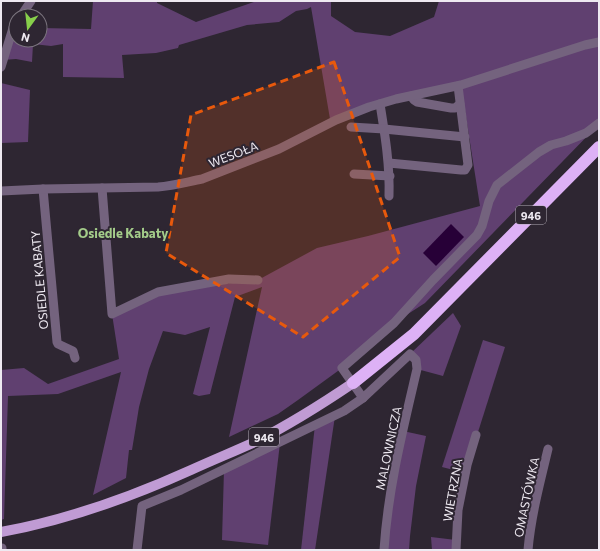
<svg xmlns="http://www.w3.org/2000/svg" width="600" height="551" viewBox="0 0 600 551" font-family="Commissioner,sans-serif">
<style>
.green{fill:#604070}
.water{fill:#270037}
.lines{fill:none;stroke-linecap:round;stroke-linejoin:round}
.street{stroke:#74637e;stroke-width:9}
.primary{stroke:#c09bd4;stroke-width:10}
.highway{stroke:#ddb1f6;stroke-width:12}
.marked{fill:#e8590c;fill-opacity:0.2;stroke:#e8590c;stroke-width:3;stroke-dasharray:8 5;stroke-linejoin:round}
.labels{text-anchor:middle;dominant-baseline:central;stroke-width:4;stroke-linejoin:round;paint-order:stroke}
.shield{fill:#2e2632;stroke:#b4aeb8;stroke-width:1}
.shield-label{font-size:11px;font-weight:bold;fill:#eee9f1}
.street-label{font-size:12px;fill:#eee9f1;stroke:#2e2632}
.neighbourhood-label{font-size:13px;font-weight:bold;fill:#a4cc8a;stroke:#2e2632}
</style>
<rect width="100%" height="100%" fill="#2e2632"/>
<g class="green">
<path d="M 93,1 L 157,1 L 157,3 L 196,22 L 257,1 L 331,1 L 331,16 L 355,32 L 390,36 L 434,17 L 439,1 L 599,1 L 599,124 L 425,303 L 394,323 L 342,368 L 298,400 L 278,414 L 229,437 L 262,287 L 235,297 L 210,394 L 199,396 L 193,394 L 210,327 L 185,335 L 163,331 L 149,369 L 139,407 L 132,450 L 129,450 L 126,478 L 93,495 L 121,372 L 58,394 L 8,396 L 4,519 L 1,520 L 1,370 L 24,368 L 48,384 L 119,359 L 112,314 L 158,292 L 258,280 L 317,248 L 368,236 L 480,206 L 461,85 L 330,119 L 311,7 L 307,9 L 296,11 L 279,22 L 247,25 L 179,45 L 178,48 L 156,53 L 122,55 L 124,78 L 63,77 L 63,44 L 51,46 L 33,44 L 32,62 L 16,59 L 3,60 L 16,28 L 16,40 L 40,40 L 40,28 L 91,29 Z"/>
<path d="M 1,83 L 30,90 L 28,142 L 1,143 Z"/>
<path d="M 453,313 L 461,326 L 443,376 L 417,369 L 410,354 Z"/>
<path d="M 483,340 L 505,347 L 465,473 L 442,467 Z"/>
<path d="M 335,416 L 315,550 L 301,550 L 315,425 Z"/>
<path d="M 403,431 L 426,436 L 416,486 L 410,536 L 409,550 L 384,550 Z"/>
<path d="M 280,443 L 268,545 L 222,540 L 224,470 Z"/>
<path d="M 431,537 L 456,540 L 456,550 L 432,550 Z"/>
</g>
<path class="water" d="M 451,224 L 464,237 L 436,266 L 423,253 Z"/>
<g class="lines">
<g class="street">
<path d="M 21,16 L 31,1"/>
<path d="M 1,67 L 13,28 L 16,24"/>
<path d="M 411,96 L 414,100 L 417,102 L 451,108 L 455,108 L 460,104"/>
<path d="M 380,104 C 385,135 390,165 389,196"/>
<path d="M 351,127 L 384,129 L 465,137"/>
<path d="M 389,163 L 461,170 L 465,170 L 468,165 L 458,86"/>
<path d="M 354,174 L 390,176"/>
<path d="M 102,188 L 112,314 L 158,292 L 229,279 L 258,280"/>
<path d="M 43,189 L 57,342 L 58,344 L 73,351 L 75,358"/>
<path d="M 1,191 L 43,189 L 158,187 C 173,186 187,182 202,179 L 279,149 L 336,120 L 369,107 L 396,99 L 461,85 L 585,45 L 599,42"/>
<path d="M 363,398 L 342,368 L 394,323 L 433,280 L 477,235 L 482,226 L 489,201 L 497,185 L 539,152 L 551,145 L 566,141 L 586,133 L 599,123"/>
<path d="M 2,548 L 2,550"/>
<path d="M 137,550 L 142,506 L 181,490 L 344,411 L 363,398 L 410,354 L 416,360 L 417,369 C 403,429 388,488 384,550"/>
<path d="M 456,550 L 458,510 L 467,465 L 476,435"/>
<path d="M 528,550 C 531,516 540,482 548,449"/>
</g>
<path class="primary" d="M 1,532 C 68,520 129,498 191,470 C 213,460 235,451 257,441 C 290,424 322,404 353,383"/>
<path class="highway" d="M 353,383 L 414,334 L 599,147"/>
</g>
<path class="marked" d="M 334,62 L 400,257 L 303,337 L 166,253 L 191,115 Z"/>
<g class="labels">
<g class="shield">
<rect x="516" y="206" width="30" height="18" rx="3"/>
<rect x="249" y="428" width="30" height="18" rx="3"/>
</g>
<g class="shield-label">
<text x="531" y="215">946</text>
<text x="264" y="437">946</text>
</g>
<g class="street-label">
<text transform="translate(233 154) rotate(-21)">WESOŁA</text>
<text transform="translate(39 280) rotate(-95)">OSIEDLE KABATY</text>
<text transform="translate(388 448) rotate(-78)">MALOWNICZA</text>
<text transform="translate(452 490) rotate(-80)">WIETRZNA</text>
<text transform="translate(526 497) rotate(-78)">OMASTÓWKA</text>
</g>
<g class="neighbourhood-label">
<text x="123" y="233">Osiedle Kabaty</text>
</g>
</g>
<rect width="600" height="551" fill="none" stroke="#eee9f1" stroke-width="4"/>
<g transform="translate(28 28) rotate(195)"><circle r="19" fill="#2e2632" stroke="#7b747e"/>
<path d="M0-3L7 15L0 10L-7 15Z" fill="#87cf4b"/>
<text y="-6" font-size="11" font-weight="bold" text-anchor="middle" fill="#eee9f1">N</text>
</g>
</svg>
